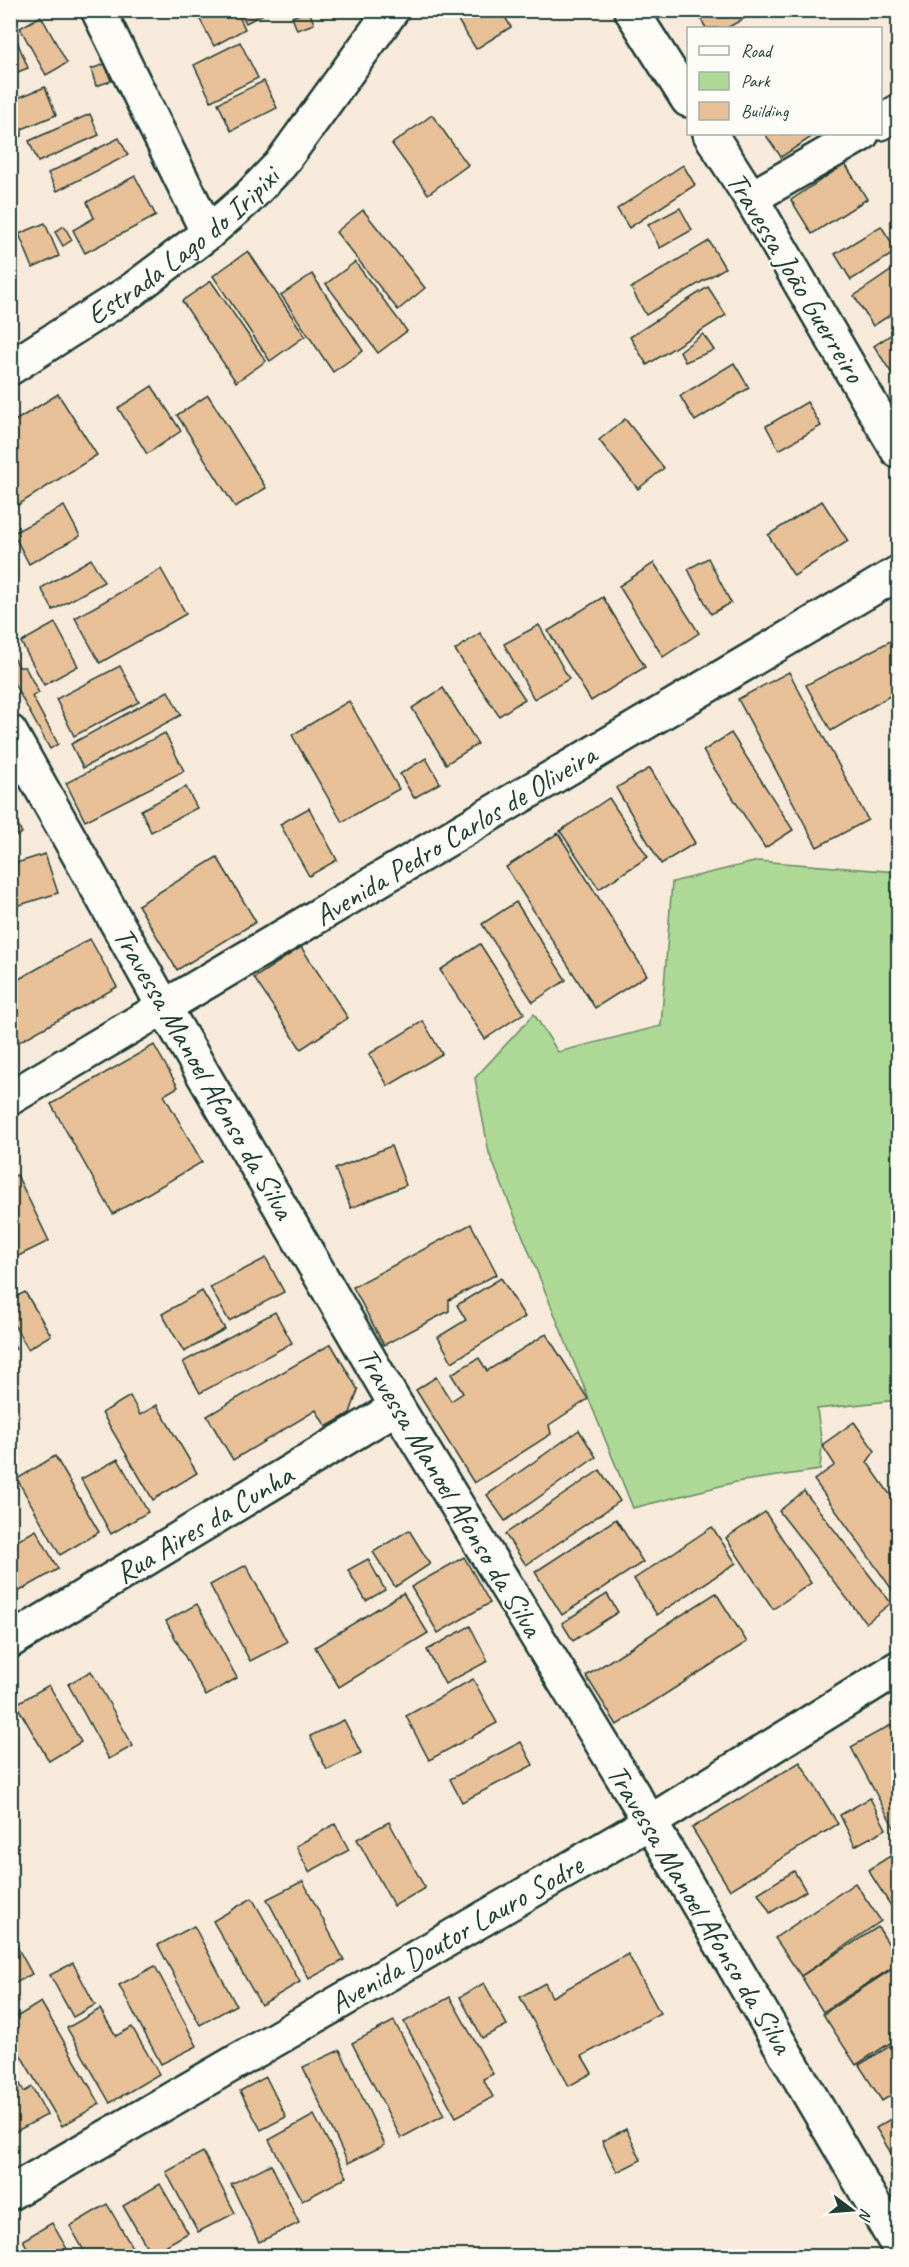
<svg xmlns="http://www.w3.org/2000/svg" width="909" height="2267" viewBox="0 0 909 2267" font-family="Caveat,sans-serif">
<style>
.green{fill:#add896;stroke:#668a65;stroke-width:1.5}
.building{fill:#e8c098;stroke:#1f3d34;stroke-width:1.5}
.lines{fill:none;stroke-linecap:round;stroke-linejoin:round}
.minor-casing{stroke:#1f3d34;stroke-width:38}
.minor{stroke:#fdfcf7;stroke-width:33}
.labels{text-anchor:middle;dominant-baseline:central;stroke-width:4.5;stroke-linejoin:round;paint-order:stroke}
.street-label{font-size:30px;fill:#1f3d34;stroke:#fdfcf7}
</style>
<rect width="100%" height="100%" fill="#f7eada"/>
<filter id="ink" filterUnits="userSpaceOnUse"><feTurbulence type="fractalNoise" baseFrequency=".0167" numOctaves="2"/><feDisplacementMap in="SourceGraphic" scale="12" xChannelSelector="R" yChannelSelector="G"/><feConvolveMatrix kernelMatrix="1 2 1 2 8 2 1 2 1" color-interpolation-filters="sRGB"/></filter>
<g filter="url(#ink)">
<path class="green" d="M 758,861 L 898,872 L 898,1400 L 817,1409 L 822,1445 L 820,1470 L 736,1482 L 633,1508 L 489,1153 L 475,1078 L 534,1014 L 558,1052 L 661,1026 L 672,882 Z"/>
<g class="building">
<path d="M 195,10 L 236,10 L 245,29 L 214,46 Z"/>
<path d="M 239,10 L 271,10 L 246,23 Z"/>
<path d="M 309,10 L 314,24 L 297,30 L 292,17 Z"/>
<path d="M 471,10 L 501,10 L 511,27 L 476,49 L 457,19 Z"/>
<path d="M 759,10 L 727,28 L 706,28 L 696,11 Z"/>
<path d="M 41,16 L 67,63 L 46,75 L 20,28 Z"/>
<path d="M 15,36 L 28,68 L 10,75 L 10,38 Z"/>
<path d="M 240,42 L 258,78 L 211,101 L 194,65 Z"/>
<path d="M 105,64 L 111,81 L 96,86 L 91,69 Z"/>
<path d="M 264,81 L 277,108 L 231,131 L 218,103 Z"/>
<path d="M 45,87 L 56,115 L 22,129 L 22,136 L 10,141 L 10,101 Z"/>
<path d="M 90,114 L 99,135 L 38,162 L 29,141 Z"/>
<path d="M 432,115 L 468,165 L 428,194 L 392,144 Z"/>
<path d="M 765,134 L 816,134 L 781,157 Z"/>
<path d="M 119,138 L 128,155 L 57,191 L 48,173 Z"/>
<path d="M 845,164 L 867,199 L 812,234 L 791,200 Z"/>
<path d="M 683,165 L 695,185 L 629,228 L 617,209 Z"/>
<path d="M 135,176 L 156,216 L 85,253 L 73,230 L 94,218 L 87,202 Z"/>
<path d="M 680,208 L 692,230 L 660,248 L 648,225 Z"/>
<path d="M 363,210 L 425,288 L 398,310 L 336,232 Z"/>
<path d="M 45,223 L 59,256 L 33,268 L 19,234 Z"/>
<path d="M 64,226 L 72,240 L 63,246 L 55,232 Z"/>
<path d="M 881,226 L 897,251 L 851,280 L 835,254 Z"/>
<path d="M 709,241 L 725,268 L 646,315 L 631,288 Z"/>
<path d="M 248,251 L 305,336 L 270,361 L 213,276 Z"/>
<path d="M 355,262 L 407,331 L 378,353 L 326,284 Z"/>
<path d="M 898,266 L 898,310 L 873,326 L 854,296 Z"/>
<path d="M 312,274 L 363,351 L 333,372 L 281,295 Z"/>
<path d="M 211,281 L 266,361 L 236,382 L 182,301 Z"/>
<path d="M 708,287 L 726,315 L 647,365 L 630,337 Z"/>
<path d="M 898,330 L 898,374 L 894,377 L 874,346 Z"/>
<path d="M 703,334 L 714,350 L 685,362 L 680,351 Z"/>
<path d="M 734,363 L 749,388 L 695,421 L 680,396 Z"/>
<path d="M 152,386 L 181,431 L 147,454 L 118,408 Z"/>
<path d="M 58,394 L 97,455 L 10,510 L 10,424 Z"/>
<path d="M 208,395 L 266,488 L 235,507 L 177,415 Z"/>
<path d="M 807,402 L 821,426 L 779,450 L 766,426 Z"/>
<path d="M 625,419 L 664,468 L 638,489 L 599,440 Z"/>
<path d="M 822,501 L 848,541 L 794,576 L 768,535 Z"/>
<path d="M 64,506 L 80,536 L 29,564 L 13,533 Z"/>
<path d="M 708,558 L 731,603 L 711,614 L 688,569 Z"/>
<path d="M 91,559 L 104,582 L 53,610 L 41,588 Z"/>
<path d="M 654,563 L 699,633 L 663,657 L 619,586 Z"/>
<path d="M 161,569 L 186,614 L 100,663 L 75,618 Z"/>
<path d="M 603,597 L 645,667 L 591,701 L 548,631 Z"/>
<path d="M 55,623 L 78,666 L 44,685 L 21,642 Z"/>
<path d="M 539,625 L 569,679 L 534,699 L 504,644 Z"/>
<path d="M 480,633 L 525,699 L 499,716 L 455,650 Z"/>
<path d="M 898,637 L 898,691 L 831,731 L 806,685 Z"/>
<path d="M 10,652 L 19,667 L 25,667 L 39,693 L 32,696 L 58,744 L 50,749 L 10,676 Z"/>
<path d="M 120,666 L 139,702 L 74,736 L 56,699 Z"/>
<path d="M 789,672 L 868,820 L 817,847 L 738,699 Z"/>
<path d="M 443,688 L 478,744 L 446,764 L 412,708 Z"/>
<path d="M 168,691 L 181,715 L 83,768 L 71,744 Z"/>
<path d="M 349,701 L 399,789 L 342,822 L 292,735 Z"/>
<path d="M 165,733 L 184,771 L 85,821 L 66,783 Z"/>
<path d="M 731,733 L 793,830 L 765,848 L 703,751 Z"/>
<path d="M 426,758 L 440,783 L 414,798 L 400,774 Z"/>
<path d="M 650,768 L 695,843 L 661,864 L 616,788 Z"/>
<path d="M 186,787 L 197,808 L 151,832 L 141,810 Z"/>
<path d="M 609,798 L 648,857 L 599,889 L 560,831 Z"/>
<path d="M 309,808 L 337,860 L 309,876 L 280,824 Z"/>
<path d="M 10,810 L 22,833 L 10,840 Z"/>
<path d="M 558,833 L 647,975 L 595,1008 L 506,867 Z"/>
<path d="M 45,854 L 58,893 L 10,908 L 10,865 Z"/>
<path d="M 217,857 L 256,922 L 177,970 L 138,905 Z"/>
<path d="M 516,902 L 566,980 L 533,1002 L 482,924 Z"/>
<path d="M 90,939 L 117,987 L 10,1047 L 10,984 Z"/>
<path d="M 480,944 L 524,1013 L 485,1039 L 440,970 Z"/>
<path d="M 301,947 L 348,1018 L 301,1049 L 254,978 Z"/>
<path d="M 423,1021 L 442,1054 L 388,1086 L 369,1054 Z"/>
<path d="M 154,1045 L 178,1087 L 164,1095 L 202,1162 L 113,1214 L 51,1104 Z"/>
<path d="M 391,1146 L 406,1185 L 351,1208 L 335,1169 Z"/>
<path d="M 17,1175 L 49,1241 L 10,1260 L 10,1178 Z"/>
<path d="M 471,1224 L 497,1274 L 449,1300 L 449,1311 L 384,1345 L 353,1287 Z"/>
<path d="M 266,1258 L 284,1292 L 229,1321 L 210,1287 Z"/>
<path d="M 501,1278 L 525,1317 L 452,1362 L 438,1337 L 466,1320 L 457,1305 Z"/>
<path d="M 202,1291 L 225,1329 L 184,1352 L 162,1314 Z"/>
<path d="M 25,1292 L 51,1335 L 28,1349 L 10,1318 L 10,1300 Z"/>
<path d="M 275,1312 L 292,1343 L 200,1393 L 183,1362 Z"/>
<path d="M 546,1334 L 588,1399 L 549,1425 L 551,1434 L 474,1483 L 416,1390 L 436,1377 L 451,1401 L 463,1393 L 451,1374 L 479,1358 L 487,1371 Z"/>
<path d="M 10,1339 L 16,1349 L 10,1352 Z"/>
<path d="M 331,1344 L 358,1390 L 350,1413 L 326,1427 L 316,1410 L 233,1460 L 207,1416 Z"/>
<path d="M 130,1396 L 140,1415 L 157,1405 L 197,1473 L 153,1500 L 102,1413 Z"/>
<path d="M 854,1422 L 875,1451 L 867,1462 L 898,1506 L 898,1598 L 814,1480 L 835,1465 L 822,1445 Z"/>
<path d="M 579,1430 L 596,1457 L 505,1521 L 487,1495 Z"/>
<path d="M 55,1456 L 99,1532 L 60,1555 L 17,1479 Z"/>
<path d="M 118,1459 L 148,1512 L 111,1534 L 81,1479 Z"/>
<path d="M 600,1470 L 620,1501 L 526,1565 L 505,1534 Z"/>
<path d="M 804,1491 L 891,1603 L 866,1623 L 779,1511 Z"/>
<path d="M 765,1512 L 811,1583 L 773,1609 L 726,1538 Z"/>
<path d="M 616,1519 L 643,1562 L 562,1615 L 535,1572 Z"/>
<path d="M 712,1527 L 736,1563 L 657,1615 L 634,1579 Z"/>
<path d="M 36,1530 L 58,1569 L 13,1595 L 10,1591 L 10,1545 Z"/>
<path d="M 409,1530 L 430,1564 L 395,1587 L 373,1552 Z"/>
<path d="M 464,1557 L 490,1603 L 438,1633 L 411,1587 Z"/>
<path d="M 368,1559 L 385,1590 L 366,1601 L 348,1570 Z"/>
<path d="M 246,1565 L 287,1642 L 250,1661 L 210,1585 Z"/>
<path d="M 403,1593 L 428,1633 L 339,1687 L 315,1647 Z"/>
<path d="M 716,1593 L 747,1642 L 617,1725 L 586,1676 Z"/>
<path d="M 607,1594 L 618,1612 L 573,1641 L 562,1623 Z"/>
<path d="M 197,1604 L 237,1678 L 206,1696 L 166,1621 Z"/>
<path d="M 470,1626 L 488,1661 L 445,1684 L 427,1650 Z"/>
<path d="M 91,1671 L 133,1746 L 109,1759 L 68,1684 Z"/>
<path d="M 473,1679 L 497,1723 L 429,1760 L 406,1716 Z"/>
<path d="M 49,1685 L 81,1742 L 49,1761 L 16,1704 Z"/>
<path d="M 344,1720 L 361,1753 L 327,1770 L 310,1736 Z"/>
<path d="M 898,1721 L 898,1835 L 851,1747 Z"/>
<path d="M 521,1742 L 533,1765 L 462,1802 L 450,1779 Z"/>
<path d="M 800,1762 L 838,1824 L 730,1890 L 692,1828 Z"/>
<path d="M 870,1798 L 886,1829 L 855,1846 L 840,1815 Z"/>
<path d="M 389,1822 L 425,1888 L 394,1906 L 357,1839 Z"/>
<path d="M 335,1824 L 349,1850 L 309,1872 L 296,1846 Z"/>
<path d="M 898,1851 L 898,1901 L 891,1906 L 868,1870 Z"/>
<path d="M 794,1871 L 806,1891 L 770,1913 L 758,1893 Z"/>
<path d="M 303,1881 L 344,1960 L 309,1979 L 267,1899 Z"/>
<path d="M 855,1883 L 881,1921 L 801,1976 L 775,1938 Z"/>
<path d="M 252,1898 L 300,1982 L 261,2005 L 213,1921 Z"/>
<path d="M 194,1926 L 236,2005 L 200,2025 L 158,1945 Z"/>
<path d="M 878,1927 L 898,1959 L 898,1964 L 823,2012 L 801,1976 Z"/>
<path d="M 10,1934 L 32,1974 L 10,1986 Z"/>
<path d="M 628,1954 L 660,2013 L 582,2056 L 592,2073 L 569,2086 L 520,1997 L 545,1983 L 552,1997 Z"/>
<path d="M 73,1963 L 95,2005 L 73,2017 L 50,1975 Z"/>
<path d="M 898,1965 L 898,2038 L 856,2065 L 823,2014 Z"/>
<path d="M 155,1966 L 197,2046 L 161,2064 L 119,1985 Z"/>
<path d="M 484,1983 L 507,2025 L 482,2038 L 460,1997 Z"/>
<path d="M 450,1997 L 493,2074 L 483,2079 L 493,2097 L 456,2117 L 404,2022 Z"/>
<path d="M 41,2002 L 100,2104 L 62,2126 L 10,2037 L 10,2021 Z"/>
<path d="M 100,2009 L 116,2036 L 132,2027 L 159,2074 L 110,2103 L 67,2028 Z"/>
<path d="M 394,2021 L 444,2115 L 401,2138 L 352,2043 Z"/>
<path d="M 898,2041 L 898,2091 L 882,2101 L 859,2065 Z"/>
<path d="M 340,2050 L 385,2145 L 348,2163 L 303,2067 Z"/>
<path d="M 10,2060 L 16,2070 L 10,2073 Z"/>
<path d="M 16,2076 L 24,2092 L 32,2087 L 47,2115 L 13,2133 L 10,2128 L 10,2079 Z"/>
<path d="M 266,2077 L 286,2117 L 261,2130 L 240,2091 Z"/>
<path d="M 898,2114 L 898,2165 L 876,2128 Z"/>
<path d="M 314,2115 L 347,2177 L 302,2201 L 269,2140 Z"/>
<path d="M 626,2129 L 641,2160 L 617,2172 L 602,2141 Z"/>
<path d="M 203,2152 L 235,2213 L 198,2232 L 166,2172 Z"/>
<path d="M 271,2164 L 299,2223 L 259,2242 L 231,2184 Z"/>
<path d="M 160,2184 L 188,2233 L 151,2254 L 123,2206 Z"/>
<path d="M 107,2204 L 137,2256 L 87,2256 L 70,2226 Z"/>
<path d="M 52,2223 L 71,2256 L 32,2256 L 23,2240 Z"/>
<path d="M 12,2243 L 20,2256 L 10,2256 Z"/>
<path d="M 730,2251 L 733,2256 L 721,2256 Z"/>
</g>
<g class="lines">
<g class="minor-casing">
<g id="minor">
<path d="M 98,10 L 208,233"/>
<path d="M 631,10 L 688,100"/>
<path d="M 880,123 L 898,112"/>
<path d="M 710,134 L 751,198 L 898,451"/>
<path d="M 751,198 L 862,134"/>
<path id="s1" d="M 10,368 L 131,291 L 208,233 L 247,199 L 280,165 L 392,10"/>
<path d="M 10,732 L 164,1007 L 397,1407 L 650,1822 L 898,2246"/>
<path d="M 10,1098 L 898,573"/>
<path d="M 10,1641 L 397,1407"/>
<path d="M 10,2193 L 650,1822 L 898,1668"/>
</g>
</g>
<use href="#minor" class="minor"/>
</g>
</g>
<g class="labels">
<g class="street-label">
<text stroke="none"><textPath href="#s1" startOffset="212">Estrada Lago do Iripixi</textPath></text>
<text transform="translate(796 277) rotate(59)">Travessa João Guerreiro</text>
<text transform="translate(455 835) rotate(-31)">Avenida Pedro Carlos de Oliveira</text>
<text transform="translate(204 1073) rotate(60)">Travessa Manoel Afonso da Silva</text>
<text transform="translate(450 1492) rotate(59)">Travessa Manoel Afonso da Silva</text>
<text transform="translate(204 1524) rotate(-31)">Rua Aires da Cunha</text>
<text transform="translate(700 1909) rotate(59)">Travessa Manoel Afonso da Silva</text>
<text transform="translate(456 1934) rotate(-30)">Avenida Doutor Lauro Sodre</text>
</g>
</g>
<rect width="909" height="2267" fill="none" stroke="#fdfcf7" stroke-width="36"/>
<rect x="18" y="18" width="873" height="2231" fill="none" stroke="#1f3d34" stroke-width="2" filter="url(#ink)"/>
<rect x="687" y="27" width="195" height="108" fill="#fdfcf7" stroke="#a4b0a9" stroke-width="1.5"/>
<rect x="699" y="46" width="30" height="9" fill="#fdfcf7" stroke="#a4b0a9" stroke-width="1.5"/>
<text x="741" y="57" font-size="18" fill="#1f3d34">Road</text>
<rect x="699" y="72" width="30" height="18" fill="#add896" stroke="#a4b0a9" stroke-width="1.5"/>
<text x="741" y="87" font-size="18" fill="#1f3d34">Park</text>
<rect x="699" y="102" width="30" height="18" fill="#e8c098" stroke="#a4b0a9" stroke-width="1.5"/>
<text x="741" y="117" font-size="18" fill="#1f3d34">Building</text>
<g transform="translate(852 2210) rotate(106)" stroke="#fdfcf7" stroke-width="4.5" paint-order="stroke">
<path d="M0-4.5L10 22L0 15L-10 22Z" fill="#1f3d34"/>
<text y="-9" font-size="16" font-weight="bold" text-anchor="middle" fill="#1f3d34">N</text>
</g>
</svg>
